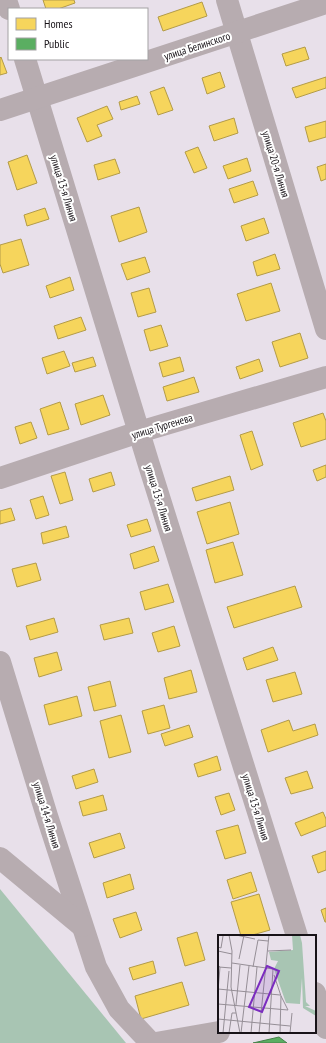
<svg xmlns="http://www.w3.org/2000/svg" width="326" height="1043" viewBox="0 0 326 1043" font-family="'PT Sans Narrow',sans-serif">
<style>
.forest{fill:#a8c5b3}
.homes{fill:#f6d55c;stroke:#b39b48}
.public{fill:#5aae61;stroke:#46804b}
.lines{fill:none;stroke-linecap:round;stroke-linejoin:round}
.minor{stroke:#b7acb0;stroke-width:22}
.labels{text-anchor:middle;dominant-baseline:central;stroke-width:4;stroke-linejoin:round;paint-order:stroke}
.street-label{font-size:11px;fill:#181318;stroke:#fff}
.inset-road{fill:none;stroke:#958e96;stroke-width:1}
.view{fill:#7b2cbf;fill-opacity:0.15;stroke:#7b2cbf;stroke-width:2}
.inset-edge{fill:none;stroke:#181318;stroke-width:2}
</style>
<rect width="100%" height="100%" fill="#e8e0ea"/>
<path class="forest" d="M 0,889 L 126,1043 L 0,1043 Z"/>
<g class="homes">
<path d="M 43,0 L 74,0 L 75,3 L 58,9 L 46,9 Z"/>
<path d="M 202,2 L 207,16 L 163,31 L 158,17 Z"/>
<path d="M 305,47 L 309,59 L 286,66 L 282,54 Z"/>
<path d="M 1,57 L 7,73 L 0,75 L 0,58 Z"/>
<path d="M 220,72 L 225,87 L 207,94 L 202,78 Z"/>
<path d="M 326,77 L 326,88 L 296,98 L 292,88 Z"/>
<path d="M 164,87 L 173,110 L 158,115 L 150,92 Z"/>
<path d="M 137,96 L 140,104 L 121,110 L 119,102 Z"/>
<path d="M 107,106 L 113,119 L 97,125 L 102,136 L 87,142 L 77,118 Z"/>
<path d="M 234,118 L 238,133 L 214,141 L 209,126 Z"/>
<path d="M 326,121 L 326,137 L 309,142 L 305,127 Z"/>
<path d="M 198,147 L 207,168 L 194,173 L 185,152 Z"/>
<path d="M 27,155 L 37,183 L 17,190 L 8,162 Z"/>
<path d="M 247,158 L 251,171 L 228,179 L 223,166 Z"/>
<path d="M 115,159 L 120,173 L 98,180 L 94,165 Z"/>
<path d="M 326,164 L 326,179 L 321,181 L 317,167 Z"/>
<path d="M 253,181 L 258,195 L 234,203 L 229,189 Z"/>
<path d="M 139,207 L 147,232 L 119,242 L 111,216 Z"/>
<path d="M 45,208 L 49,219 L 27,226 L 24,215 Z"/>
<path d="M 264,218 L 269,233 L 246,241 L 241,226 Z"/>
<path d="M 21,239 L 29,265 L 3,273 L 0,264 L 0,245 Z"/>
<path d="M 275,254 L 280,269 L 257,276 L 253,262 Z"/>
<path d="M 145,257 L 150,272 L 127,280 L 121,264 Z"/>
<path d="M 70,277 L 74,290 L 50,298 L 46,286 Z"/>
<path d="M 271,283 L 280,311 L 246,321 L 237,294 Z"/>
<path d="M 149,288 L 156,312 L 138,317 L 131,293 Z"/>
<path d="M 81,317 L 86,330 L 58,339 L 54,326 Z"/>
<path d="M 161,325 L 168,346 L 150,351 L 144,330 Z"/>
<path d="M 300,333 L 308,358 L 280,367 L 272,342 Z"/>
<path d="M 64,351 L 70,366 L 47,374 L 42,358 Z"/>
<path d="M 93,357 L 96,366 L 75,372 L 72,363 Z"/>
<path d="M 180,357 L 184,371 L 163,377 L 159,363 Z"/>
<path d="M 259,359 L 263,371 L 240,379 L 236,367 Z"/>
<path d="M 194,377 L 199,392 L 167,401 L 163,387 Z"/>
<path d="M 103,395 L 110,415 L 81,425 L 75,404 Z"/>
<path d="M 60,402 L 69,429 L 48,435 L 40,409 Z"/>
<path d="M 323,413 L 326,421 L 326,439 L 301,447 L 293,423 Z"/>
<path d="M 31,422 L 37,438 L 20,444 L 15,427 Z"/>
<path d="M 252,431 L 263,465 L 251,470 L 240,435 Z"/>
<path d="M 326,465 L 326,477 L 317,481 L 313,470 Z"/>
<path d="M 65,472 L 73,500 L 60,504 L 51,476 Z"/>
<path d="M 111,472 L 115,485 L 93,492 L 89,479 Z"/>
<path d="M 230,476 L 234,490 L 196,501 L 192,488 Z"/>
<path d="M 43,496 L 49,515 L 36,519 L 30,500 Z"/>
<path d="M 230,502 L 239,534 L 207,544 L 197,512 Z"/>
<path d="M 11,508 L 15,520 L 0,524 L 0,511 Z"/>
<path d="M 147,519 L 151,531 L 131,537 L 127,525 Z"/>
<path d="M 66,526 L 69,537 L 43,544 L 41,533 Z"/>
<path d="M 233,542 L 243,575 L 215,583 L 206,550 Z"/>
<path d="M 154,546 L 159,561 L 134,569 L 130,554 Z"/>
<path d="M 36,563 L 41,580 L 17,587 L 12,569 Z"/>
<path d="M 168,584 L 174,602 L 145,610 L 140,592 Z"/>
<path d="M 295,586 L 302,607 L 234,628 L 227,607 Z"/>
<path d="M 54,618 L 58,632 L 30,640 L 26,626 Z"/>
<path d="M 129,618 L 133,633 L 104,640 L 100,625 Z"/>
<path d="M 174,626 L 180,646 L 158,652 L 152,633 Z"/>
<path d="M 273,647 L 278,660 L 247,670 L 243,658 Z"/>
<path d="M 57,652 L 62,670 L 39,677 L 34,658 Z"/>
<path d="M 191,670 L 197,692 L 169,699 L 164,678 Z"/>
<path d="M 295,672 L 302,694 L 273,702 L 266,680 Z"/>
<path d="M 110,681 L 116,706 L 94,711 L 88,687 Z"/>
<path d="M 77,696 L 82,716 L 49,725 L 44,705 Z"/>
<path d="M 164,705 L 170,728 L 148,734 L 142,711 Z"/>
<path d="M 121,715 L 131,752 L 109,758 L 100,721 Z"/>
<path d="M 289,720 L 293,731 L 315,724 L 318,735 L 268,752 L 261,730 Z"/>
<path d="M 189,725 L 193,737 L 165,746 L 161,734 Z"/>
<path d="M 217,756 L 221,770 L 198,777 L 194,764 Z"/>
<path d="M 94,769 L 98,782 L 76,789 L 72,776 Z"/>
<path d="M 307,771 L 313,788 L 291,794 L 285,778 Z"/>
<path d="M 229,793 L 235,810 L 221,815 L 215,797 Z"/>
<path d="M 103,795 L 107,810 L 83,816 L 79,802 Z"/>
<path d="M 323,812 L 326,819 L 326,826 L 301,836 L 295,823 Z"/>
<path d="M 238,825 L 246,853 L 225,859 L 216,831 Z"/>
<path d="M 120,833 L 125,848 L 94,858 L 89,843 Z"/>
<path d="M 326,851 L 326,870 L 318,873 L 312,856 Z"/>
<path d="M 251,872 L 257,891 L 233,899 L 227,880 Z"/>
<path d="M 130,874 L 134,889 L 107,898 L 103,883 Z"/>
<path d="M 259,894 L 270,930 L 249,936 L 241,936 L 231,902 Z"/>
<path d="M 326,908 L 326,922 L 325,922 L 321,910 Z"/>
<path d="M 136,912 L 142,930 L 120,938 L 113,919 Z"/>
<path d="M 197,932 L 205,960 L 185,966 L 177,938 Z"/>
<path d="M 153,961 L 156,973 L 133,980 L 129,968 Z"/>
<path d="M 182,982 L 189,1005 L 141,1019 L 135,996 Z"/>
</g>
<path class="public" d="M 279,1037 L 287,1043 L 253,1043 Z"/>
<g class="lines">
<g class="minor">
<path d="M 6,0 L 9,9"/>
<path d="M 227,0 L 326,329"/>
<path d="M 25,59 L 149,465 L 297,936"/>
<path d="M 0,110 L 326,3"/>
<path d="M 0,478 L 139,432 L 326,377"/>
<path d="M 0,662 L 47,816 L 96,967 L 119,1009 L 151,1043"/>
<path d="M 0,858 L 82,926"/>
<path d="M 315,993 L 326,1028"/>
<path d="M 156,1043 L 219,1032"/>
</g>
</g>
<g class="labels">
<g class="street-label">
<text transform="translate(197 46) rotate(-18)">улица Белинского</text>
<text transform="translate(276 164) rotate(73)">улица 20-я Линия</text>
<text transform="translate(64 188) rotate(73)">улица 13-я Линия</text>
<text transform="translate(162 426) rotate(-17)">улица Тургенева</text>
<text transform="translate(159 498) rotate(73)">улица 13-я Линия</text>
<text transform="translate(256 807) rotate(73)">улица 13-я Линия</text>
<text transform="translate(47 815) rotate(73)">улица 14-я Линия</text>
</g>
</g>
<g transform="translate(218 935)">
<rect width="98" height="98" fill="#e8e0ea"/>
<path d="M 74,0 L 82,0 L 84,8 L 88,67 L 92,71 L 87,71 L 98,76 L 98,81 L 85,73 L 84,43 L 82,69 L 68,68 L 56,34 L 60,26 L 53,25 L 51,17 L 75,15 Z" fill="#a8c5b3"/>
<path class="inset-road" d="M 11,0 L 14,16 L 13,52 L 22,98M 18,0 L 37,4M 0,12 L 3,13 L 5,1M 0,16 L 14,19M 50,16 L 73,15M 21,24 L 26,0M 14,28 L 55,34 L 51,98M 0,30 L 2,32 L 0,56M 1,32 L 13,33M 35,32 L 40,5 L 50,6M 56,40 L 63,61 L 62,98M 0,54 L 62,60M 0,69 L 70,75 L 63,61M 18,70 L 22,30M 0,84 L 72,91M 5,98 L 11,36M 11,98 L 14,78 L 18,78M 23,98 L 31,31M 33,98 L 39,32M 41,98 L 51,0M 72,98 L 74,78"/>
<path class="view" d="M 49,31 L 61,36 L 44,77 L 31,72 Z"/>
<rect width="98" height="98" class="inset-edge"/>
</g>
<rect x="8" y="8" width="140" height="52" fill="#ffffff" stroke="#a3a1a3"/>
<rect x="16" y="18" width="20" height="12" fill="#f6d55c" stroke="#a3a1a3"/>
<text x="44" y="28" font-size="12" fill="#181318">Homes</text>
<rect x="16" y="38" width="20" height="12" fill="#5aae61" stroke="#a3a1a3"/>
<text x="44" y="48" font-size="12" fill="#181318">Public</text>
</svg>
